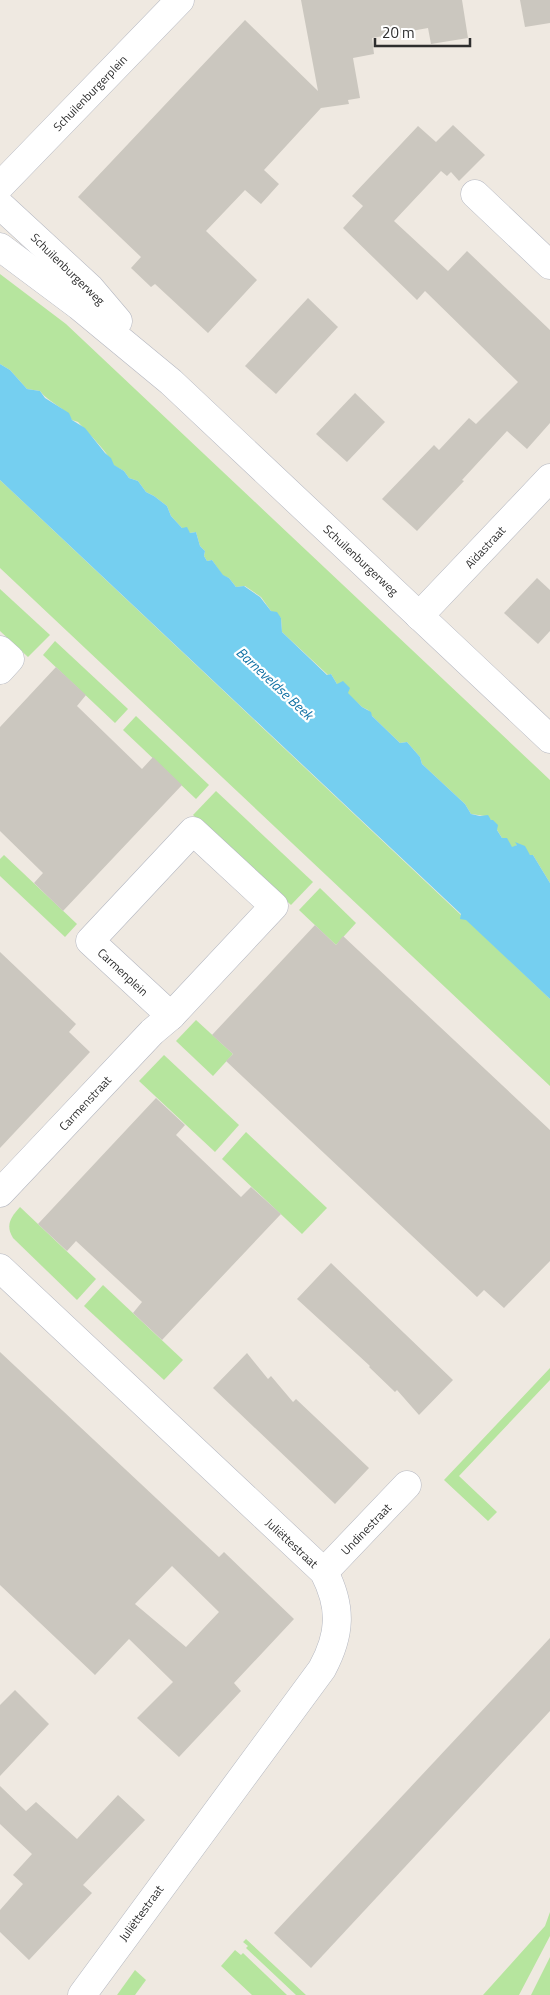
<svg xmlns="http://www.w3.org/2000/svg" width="550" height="1995" viewBox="0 0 550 1995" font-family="'Titillium Web',sans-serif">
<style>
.green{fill:#b6e59e}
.water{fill:#75cff0}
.building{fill:#cbc7bf;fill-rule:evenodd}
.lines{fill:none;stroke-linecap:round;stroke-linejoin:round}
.street-casing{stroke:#b4b7c1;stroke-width:29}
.secondary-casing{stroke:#b4b7c1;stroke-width:29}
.street{stroke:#fff;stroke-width:28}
.secondary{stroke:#fff;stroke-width:28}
.labels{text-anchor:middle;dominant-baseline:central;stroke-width:4.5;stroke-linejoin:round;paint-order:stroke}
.street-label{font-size:12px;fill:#2e2e2e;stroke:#fff}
.water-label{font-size:14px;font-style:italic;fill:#0d6fa3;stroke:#fff}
</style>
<rect width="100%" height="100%" fill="#efe9e1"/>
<g class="green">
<path d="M 0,274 L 66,324 L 550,780 L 550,883 L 533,855 L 530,855 L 517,845 L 512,848 L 502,838 L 491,820 L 485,816 L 471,814 L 465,804 L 422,764 L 420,757 L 407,742 L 400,743 L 372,716 L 368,710 L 362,707 L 337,684 L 331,674 L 328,675 L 282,632 L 281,618 L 271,611 L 261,597 L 245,586 L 236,587 L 229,578 L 223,576 L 212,560 L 207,561 L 204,556 L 205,551 L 200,546 L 196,532 L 190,533 L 182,528 L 171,516 L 167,506 L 154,496 L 146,492 L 138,481 L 129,478 L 124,471 L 113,465 C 110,454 87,432 78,422 L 72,420 C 65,407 49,403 40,391 L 27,389 L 10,370 L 0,364 Z"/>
<path d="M 0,480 L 461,915 L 461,919 L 466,919 L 550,999 L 550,1086 L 0,568 Z"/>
<path d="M 0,589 L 50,635 L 28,657 L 0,631 Z"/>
<path d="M 55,641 L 128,709 L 115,723 L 43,655 Z"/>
<path d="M 136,716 L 209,785 L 196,799 L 123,730 Z"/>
<path d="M 216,791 L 313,882 L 291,905 L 193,815 Z"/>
<path d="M 4,855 L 77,924 L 65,937 L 0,876 L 0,859 Z"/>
<path d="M 320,888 L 356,923 L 336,945 L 299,910 Z"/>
<path d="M 196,1020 L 233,1054 L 213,1076 L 176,1041 Z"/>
<path d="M 164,1055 L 239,1125 L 215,1152 L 139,1081 Z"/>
<path d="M 246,1132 L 327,1208 L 302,1234 L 222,1159 Z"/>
<path d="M 20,1207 L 96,1279 L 77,1300 L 13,1238 C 5,1225 11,1217 20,1207 Z"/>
<path d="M 103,1285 L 183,1360 L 164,1380 L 84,1306 Z"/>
<path d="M 550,1368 L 550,1380 L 459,1476 L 497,1512 L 488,1521 L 444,1480 Z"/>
<path d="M 550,1912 L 550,1936 L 519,1995 L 483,1995 L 545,1926 Z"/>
<path d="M 246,1939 L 306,1995 L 296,1995 L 246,1948 L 248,1946 L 243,1942 Z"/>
<path d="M 235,1950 L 241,1955 L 243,1953 L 287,1995 L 252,1995 L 221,1966 Z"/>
<path d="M 550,1957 L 550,1995 L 531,1995 Z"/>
<path d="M 135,1970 L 146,1980 L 135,1995 L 117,1995 Z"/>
</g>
<path class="water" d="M 0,364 L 10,370 L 27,389 L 40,391 L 45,398 L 69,413 L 72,420 L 85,428 L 105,453 L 111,458 L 114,465 L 124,471 L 129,478 L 138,481 L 146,492 L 154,496 L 167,506 L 171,516 L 182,528 L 187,527 L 190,533 L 196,532 L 200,546 L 205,551 L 204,556 L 207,561 L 212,560 L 223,575 L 229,578 L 236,587 L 244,586 L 260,597 L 271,611 L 277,612 L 281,618 L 282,632 L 327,675 L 331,674 L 337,684 L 343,681 L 350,688 L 348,693 L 362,707 L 371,712 L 372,716 L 400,743 L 407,742 L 420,757 L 422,764 L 465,804 L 471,814 L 480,816 L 488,815 L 491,820 L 493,820 L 498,825 L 497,830 L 502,838 L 507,838 L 512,847 L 517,845 L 515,842 L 525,846 L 530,855 L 533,855 L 550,883 L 550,999 L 466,920 L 460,919 L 461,914 L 0,480 Z"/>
<g class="building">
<path d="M 301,0 L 462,0 L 468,38 L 431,44 L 428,28 L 372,38 L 374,54 L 353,58 L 360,98 L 348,100 L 349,104 L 321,108 L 264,170 L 279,184 L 261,204 L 245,190 L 206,231 L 257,280 L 208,333 L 155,284 L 151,287 L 131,268 L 141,257 L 78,197 L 245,20 L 318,91 Z"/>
<path d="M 520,0 L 550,0 L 550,23 L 525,27 Z"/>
<path d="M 453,125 L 485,155 L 459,181 L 451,172 L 447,176 L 441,171 L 394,221 L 448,271 L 467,251 L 550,330 L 550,423 L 527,449 L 507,431 L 462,480 L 464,481 L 417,531 L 382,499 L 434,445 L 439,450 L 469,418 L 476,424 L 518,382 L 425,291 L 417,300 L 343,228 L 363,206 L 352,196 L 418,126 L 436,142 Z"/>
<path d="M 308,298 L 338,327 L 276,394 L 245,366 Z"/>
<path d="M 355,393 L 385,422 L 347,462 L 316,434 Z"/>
<path d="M 537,578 L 550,590 L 550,631 L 538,644 L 504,613 Z"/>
<path d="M 56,667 L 86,695 L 77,706 L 142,769 L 153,757 L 182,785 L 63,911 L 34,883 L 43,873 L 0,831 L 0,727 Z"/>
<path d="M 315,925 L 336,945 L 343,936 L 550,1130 L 550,1261 L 504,1308 L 484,1290 L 477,1297 L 226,1061 L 233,1054 L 212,1035 Z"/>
<path d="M 0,952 L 76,1024 L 69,1032 L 90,1052 L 0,1148 Z"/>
<path d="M 156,1098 L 185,1125 L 176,1135 L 241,1197 L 251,1187 L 281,1214 L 162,1340 L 133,1313 L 142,1302 L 76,1241 L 67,1251 L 38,1224 Z"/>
<path d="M 331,1263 L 453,1380 L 419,1415 L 397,1390 L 395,1392 L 369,1367 L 370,1366 L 297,1299 Z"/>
<path d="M 0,1352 L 219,1557 L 224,1552 L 294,1619 L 234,1683 L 241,1691 L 179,1757 L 137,1718 L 173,1682 L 129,1639 L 95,1675 L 0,1585 ZM 172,1566 L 219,1612 L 186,1647 L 135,1604 Z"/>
<path d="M 247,1353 L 268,1379 L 271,1376 L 293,1402 L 296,1399 L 369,1468 L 335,1504 L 213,1388 Z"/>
<path d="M 550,1638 L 550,1711 L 311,1968 L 274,1933 Z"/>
<path d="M 15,1690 L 49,1724 L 0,1776 L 0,1705 Z"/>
<path d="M 0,1786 L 26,1811 L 36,1802 L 77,1839 L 118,1795 L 145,1820 L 83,1885 L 92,1893 L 29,1960 L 0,1932 L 0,1910 L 23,1884 L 13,1875 L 32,1854 L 0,1824 Z"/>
</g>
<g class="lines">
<g class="street-casing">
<g id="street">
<path d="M 0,186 L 180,0"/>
<path d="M 475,194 L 550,265"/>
<path d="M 419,616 L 550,478"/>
<path d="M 0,650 L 10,659 L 0,670"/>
<path d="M 193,831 L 274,906 L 171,1016 L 90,941 Z"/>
<path d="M 0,1193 L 152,1032 L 171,1016"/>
<path d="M 0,1268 L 324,1572 C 342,1607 341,1634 322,1669 L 82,1995"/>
<path d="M 324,1572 L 407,1485"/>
</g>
</g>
<g class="secondary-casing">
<g id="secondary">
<path d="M 0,205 L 90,288 L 118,321"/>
<path d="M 0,247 L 79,306 L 171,382 L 550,739"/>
</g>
</g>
<use href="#street" class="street"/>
<use href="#secondary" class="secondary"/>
</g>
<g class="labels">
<g class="street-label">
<text transform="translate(90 93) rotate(-46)">Schuilenburgerplein</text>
<text transform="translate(68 269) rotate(44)">Schuilenburgerweg</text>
<text transform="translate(485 547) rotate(-47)">Aïdastraat</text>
<text transform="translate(361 560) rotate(43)">Schuilenburgerweg</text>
<text transform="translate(123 972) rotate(43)">Carmenplein</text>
<text transform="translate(85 1103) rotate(-47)">Carmenstraat</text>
<text transform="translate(366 1529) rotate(-46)">Undinestraat</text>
<text transform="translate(292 1543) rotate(43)">Juliëttestraat</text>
<text transform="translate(141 1913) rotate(-54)">Juliëttestraat</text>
</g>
<g class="water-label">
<text transform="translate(275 683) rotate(43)">Barneveldse Beek</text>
</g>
</g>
<path d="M375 38v8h95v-8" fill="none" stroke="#2e2e2e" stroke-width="2.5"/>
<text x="382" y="38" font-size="15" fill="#2e2e2e" stroke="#ffffff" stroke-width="4" paint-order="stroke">20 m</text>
</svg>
